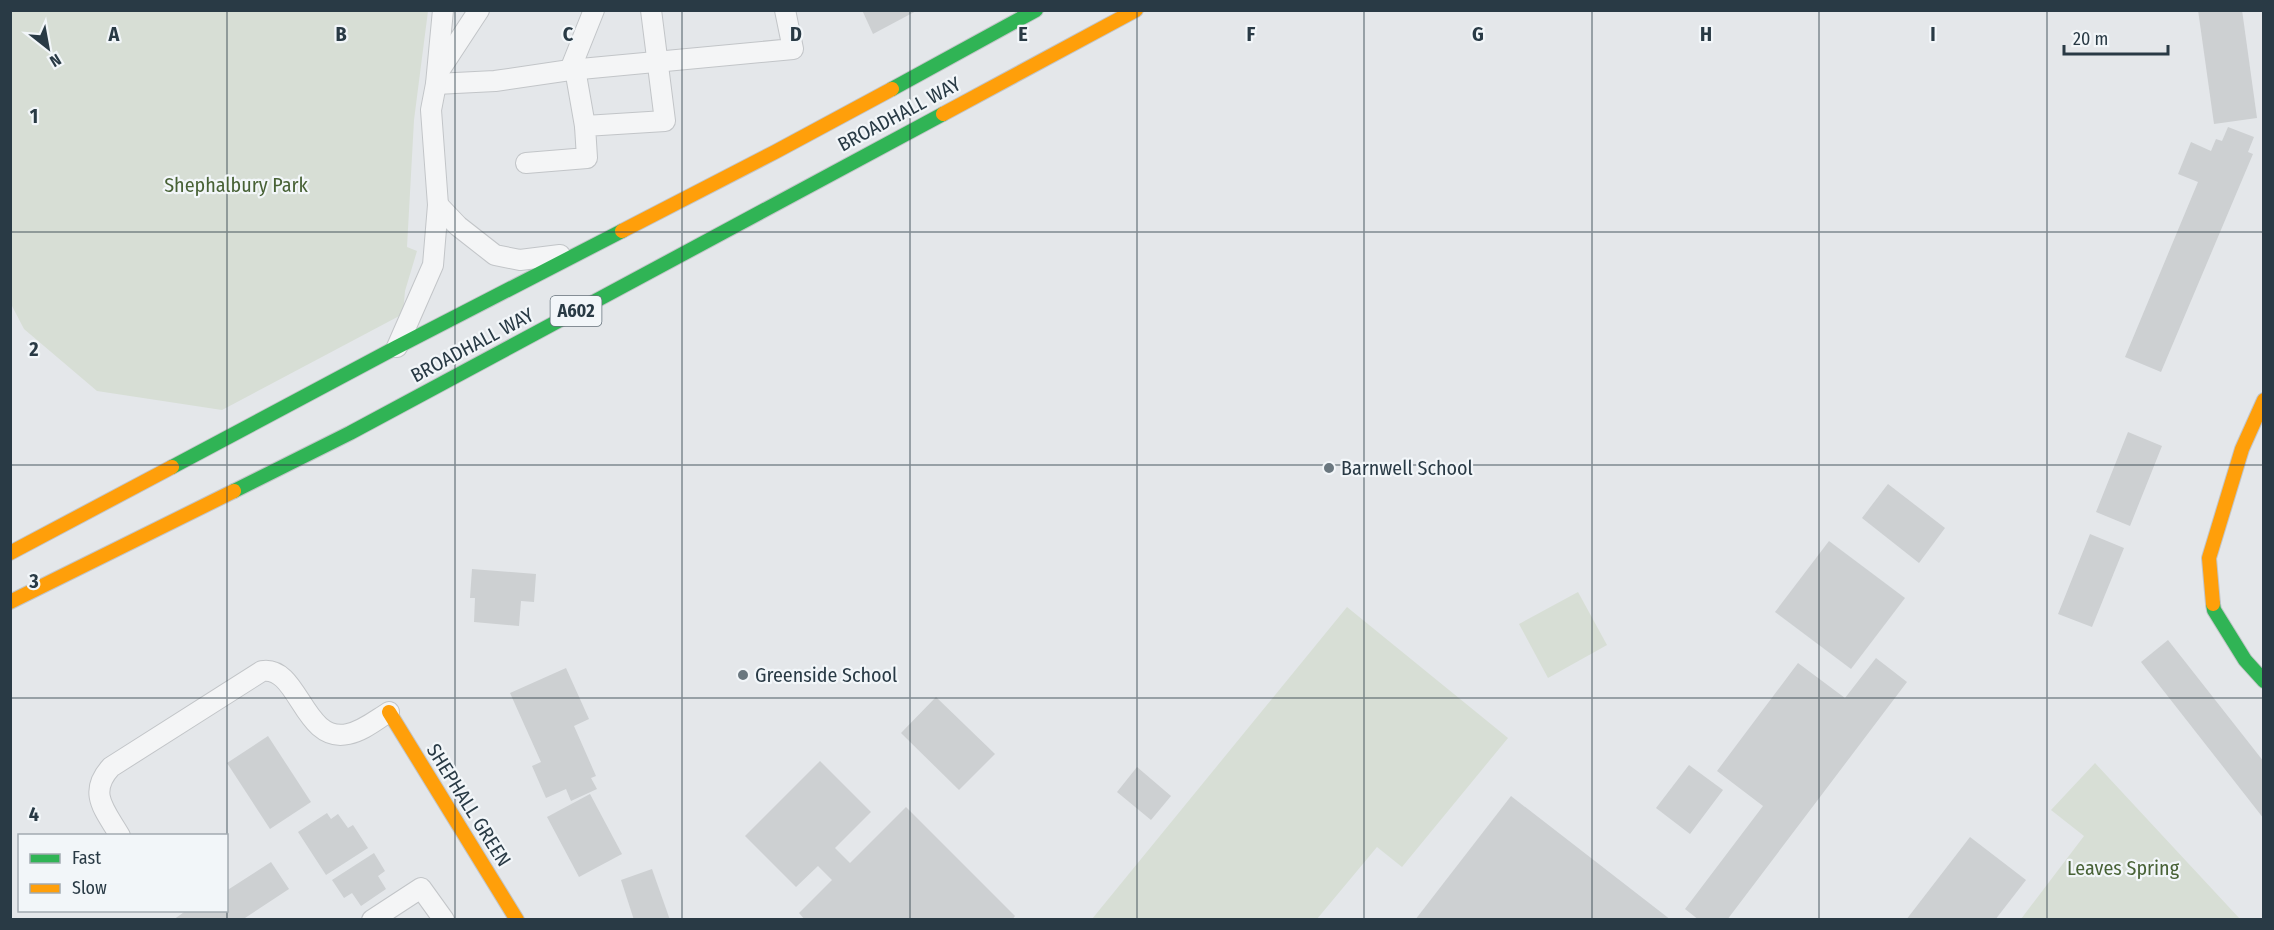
<svg xmlns="http://www.w3.org/2000/svg" width="2274" height="930" viewBox="0 0 2274 930" font-family="'Fira Sans Condensed',sans-serif">
<style>
.green{fill:#d7ded5}
.building{fill:#cdd0d2}
.lines{fill:none;stroke-linecap:round;stroke-linejoin:round}
.lane-casing{stroke:#c2c5c8;stroke-width:22}
.fast-casing{stroke:#c2c5c8;stroke-width:16}
.slow-casing{stroke:#c2c5c8;stroke-width:16}
.lane{stroke:#f4f5f6;stroke-width:20}
.fast{stroke:#30b455;stroke-width:14}
.slow{stroke:#ff9f0a;stroke-width:14}
.grid{fill:none;stroke:#293a45;stroke-width:1.5;stroke-opacity:0.55}
.poi-dot{fill:#6a777f;stroke:#f2f6f9;stroke-width:2}
.labels{text-anchor:middle;dominant-baseline:central;stroke-width:4.5;stroke-linejoin:round;paint-order:stroke}
.shield{fill:#f2f6f9;stroke:#65727b;stroke-width:1.5}
.shield-label{font-size:18px;font-weight:bold;fill:#293a45}
.street-label{font-size:20px;fill:#293a45;stroke:#f2f6f9}
.park-label{font-size:20px;fill:#486236;stroke:#f2f6f9}
.poi-label{font-size:20px;fill:#293a45;stroke:#f2f6f9;text-anchor:start}
.grid-label{font-size:20px;text-anchor:middle;font-weight:bold;fill:#293a45;stroke:#f2f6f9;stroke-width:4.5;stroke-linejoin:round;paint-order:stroke}
</style>
<rect width="100%" height="100%" fill="#e4e7ea"/>
<g class="green">
<path d="M 10,11 L 428,11 L 414,120 L 407,247 L 417,251 L 405,291 L 403,314 L 222,410 L 97,391 L 24,329 L 11,304 Z"/>
<path d="M 1578,592 L 1607,645 L 1548,678 L 1519,624 Z"/>
<path d="M 1347,607 L 1508,738 L 1402,867 L 1377,847 L 1317,919 L 1092,919 Z"/>
<path d="M 2095,763 L 2240,919 L 2021,919 L 2084,836 L 2051,810 Z"/>
</g>
<g class="building">
<path d="M 862,10 L 918,10 L 873,34 Z"/>
<path d="M 2198,10 L 2242,10 L 2257,118 L 2214,124 Z"/>
<path d="M 2228,127 L 2254,137 L 2248,152 L 2253,154 L 2161,372 L 2125,357 L 2198,182 L 2178,174 L 2191,142 L 2211,151 L 2216,139 L 2222,141 Z"/>
<path d="M 2128,432 L 2162,446 L 2130,526 L 2096,512 Z"/>
<path d="M 1888,484 L 1945,528 L 1919,563 L 1862,518 Z"/>
<path d="M 2090,534 L 2124,548 L 2092,627 L 2058,614 Z"/>
<path d="M 1829,541 L 1905,598 L 1851,669 L 1775,612 Z"/>
<path d="M 472,569 L 536,574 L 534,602 L 521,601 L 519,626 L 474,622 L 475,598 L 470,598 Z"/>
<path d="M 2168,640 L 2264,762 L 2264,819 L 2141,662 Z"/>
<path d="M 1876,658 L 1907,682 L 1727,920 L 1699,920 L 1685,909 L 1763,806 L 1717,771 L 1798,663 L 1845,698 Z"/>
<path d="M 566,668 L 589,719 L 574,726 L 596,776 L 591,778 L 597,789 L 571,801 L 566,789 L 546,798 L 532,766 L 541,762 L 510,693 Z"/>
<path d="M 936,697 L 995,754 L 959,790 L 901,733 Z"/>
<path d="M 268,736 L 311,802 L 270,829 L 227,763 Z"/>
<path d="M 820,761 L 871,812 L 835,848 L 850,863 L 906,807 L 1015,916 L 1012,920 L 805,920 L 799,913 L 832,880 L 818,866 L 796,887 L 745,836 Z"/>
<path d="M 1689,765 L 1723,790 L 1690,834 L 1656,808 Z"/>
<path d="M 1137,767 L 1171,796 L 1151,820 L 1117,792 Z"/>
<path d="M 590,794 L 622,854 L 579,877 L 547,817 Z"/>
<path d="M 1511,796 L 1671,920 L 1415,920 Z"/>
<path d="M 327,813 L 331,819 L 338,814 L 348,828 L 353,825 L 368,848 L 326,875 L 298,832 Z"/>
<path d="M 1970,837 L 2026,880 L 1995,920 L 1906,920 Z"/>
<path d="M 374,853 L 385,871 L 378,876 L 386,889 L 361,906 L 352,893 L 344,898 L 332,880 Z"/>
<path d="M 271,862 L 289,889 L 242,920 L 173,920 L 187,910 L 226,910 L 226,891 Z"/>
<path d="M 652,869 L 670,920 L 634,920 L 621,880 Z"/>
</g>
<g class="lines">
<g class="lane-casing">
<g id="lane">
<path d="M 575,69 L 585,126"/>
<path d="M 570,70 L 594,10"/>
<path d="M 439,71 L 479,10"/>
<path d="M 436,84 L 495,81 L 570,70 L 793,49 L 785,10"/>
<path d="M 526,163 L 587,158 L 585,126 L 665,121 L 651,10"/>
<path d="M 438,205 L 431,110 L 436,84 L 443,10"/>
<path d="M 397,347 L 433,265 L 438,205 L 458,226 L 495,255 L 520,260 L 560,255"/>
<path d="M 120,836 C 105,810 87,793 111,767 L 262,671 C 299,665 303,744 348,734 C 363,731 376,720 389,712"/>
<path d="M 372,920 L 421,888 L 444,920"/>
</g>
</g>
<g class="fast-casing">
<g id="fast">
<path d="M 892,89 L 1036,10"/>
<path d="M 172,467 L 397,347 L 622,231"/>
<path d="M 234,491 L 350,433 L 943,114"/>
<path d="M 2213,604 L 2214,610 L 2245,660 L 2264,681"/>
</g>
</g>
<g class="slow-casing">
<g id="slow">
<path d="M 943,114 L 1136,10"/>
<path d="M 622,231 L 775,152 L 892,89"/>
<path d="M 10,553 L 172,467"/>
<path d="M 10,602 L 234,491"/>
<path d="M 2213,604 L 2209,558 L 2242,449 L 2264,400"/>
<path d="M 389,712 L 517,920"/>
</g>
</g>
<use href="#lane" class="lane"/>
<use href="#fast" class="fast"/>
<use href="#slow" class="slow"/>
</g>
<path class="grid" d="M 227,10 L 227,920M 455,10 L 455,920M 682,10 L 682,920M 910,10 L 910,920M 1137,10 L 1137,920M 1364,10 L 1364,920M 1592,10 L 1592,920M 1819,10 L 1819,920M 2047,10 L 2047,920M 10,232 L 2264,232M 10,465 L 2264,465M 10,698 L 2264,698"/>
<g class="poi-dot">
<circle cx="1329" cy="468" r="6"/>
<circle cx="743" cy="675" r="6"/>
</g>
<g class="labels">
<rect class="shield" x="550.5" y="296" width="51" height="30" rx="4.5"/>
<g class="shield-label">
<text x="576" y="311">A602</text>
</g>
<g class="street-label">
<text transform="translate(899 114) rotate(-28)">BROADHALL WAY</text>
<text transform="translate(472 345) rotate(-28)">BROADHALL WAY</text>
<text transform="translate(469 805) rotate(58)">SHEPHALL GREEN</text>
</g>
<g class="park-label">
<text x="236" y="185">Shephalbury Park</text>
<text x="2123" y="868">Leaves Spring</text>
</g>
<g class="poi-label">
<text x="1341" y="468">Barnwell School</text>
<text x="755" y="675">Greenside School</text>
</g>
</g>
<g class="grid-label">
<text x="114" y="41">A</text>
<text x="341" y="41">B</text>
<text x="568" y="41">C</text>
<text x="796" y="41">D</text>
<text x="1023" y="41">E</text>
<text x="1251" y="41">F</text>
<text x="1478" y="41">G</text>
<text x="1706" y="41">H</text>
<text x="1933" y="41">I</text>
<text x="34" y="123">1</text>
<text x="34" y="356">2</text>
<text x="34" y="588">3</text>
<text x="34" y="821">4</text>
</g>
<rect width="2274" height="930" fill="none" stroke="#293a45" stroke-width="24"/>
<rect x="18" y="834" width="210" height="78" fill="#f2f6f9" stroke="#a2abb1" stroke-width="1.5"/>
<rect x="30" y="854" width="30" height="9" fill="#30b455" stroke="#a2abb1" stroke-width="1.5"/>
<text x="72" y="864" font-size="18" fill="#293a45">Fast</text>
<rect x="30" y="884" width="30" height="9" fill="#ff9f0a" stroke="#a2abb1" stroke-width="1.5"/>
<text x="72" y="894" font-size="18" fill="#293a45">Slow</text>
<g transform="translate(48 48) rotate(149)" stroke="#f2f6f9" stroke-width="4.5" paint-order="stroke">
<path d="M0-4.5L10 22L0 15L-10 22Z" fill="#293a45"/>
<text y="-9" font-size="16" font-weight="bold" text-anchor="middle" fill="#293a45">N</text>
</g>
<path d="M2064 45v9h104v-9" fill="none" stroke="#293a45" stroke-width="3"/>
<text x="2073" y="45" font-size="18" fill="#293a45" stroke="#f2f6f9" stroke-width="4.5" paint-order="stroke">20 m</text>
</svg>
